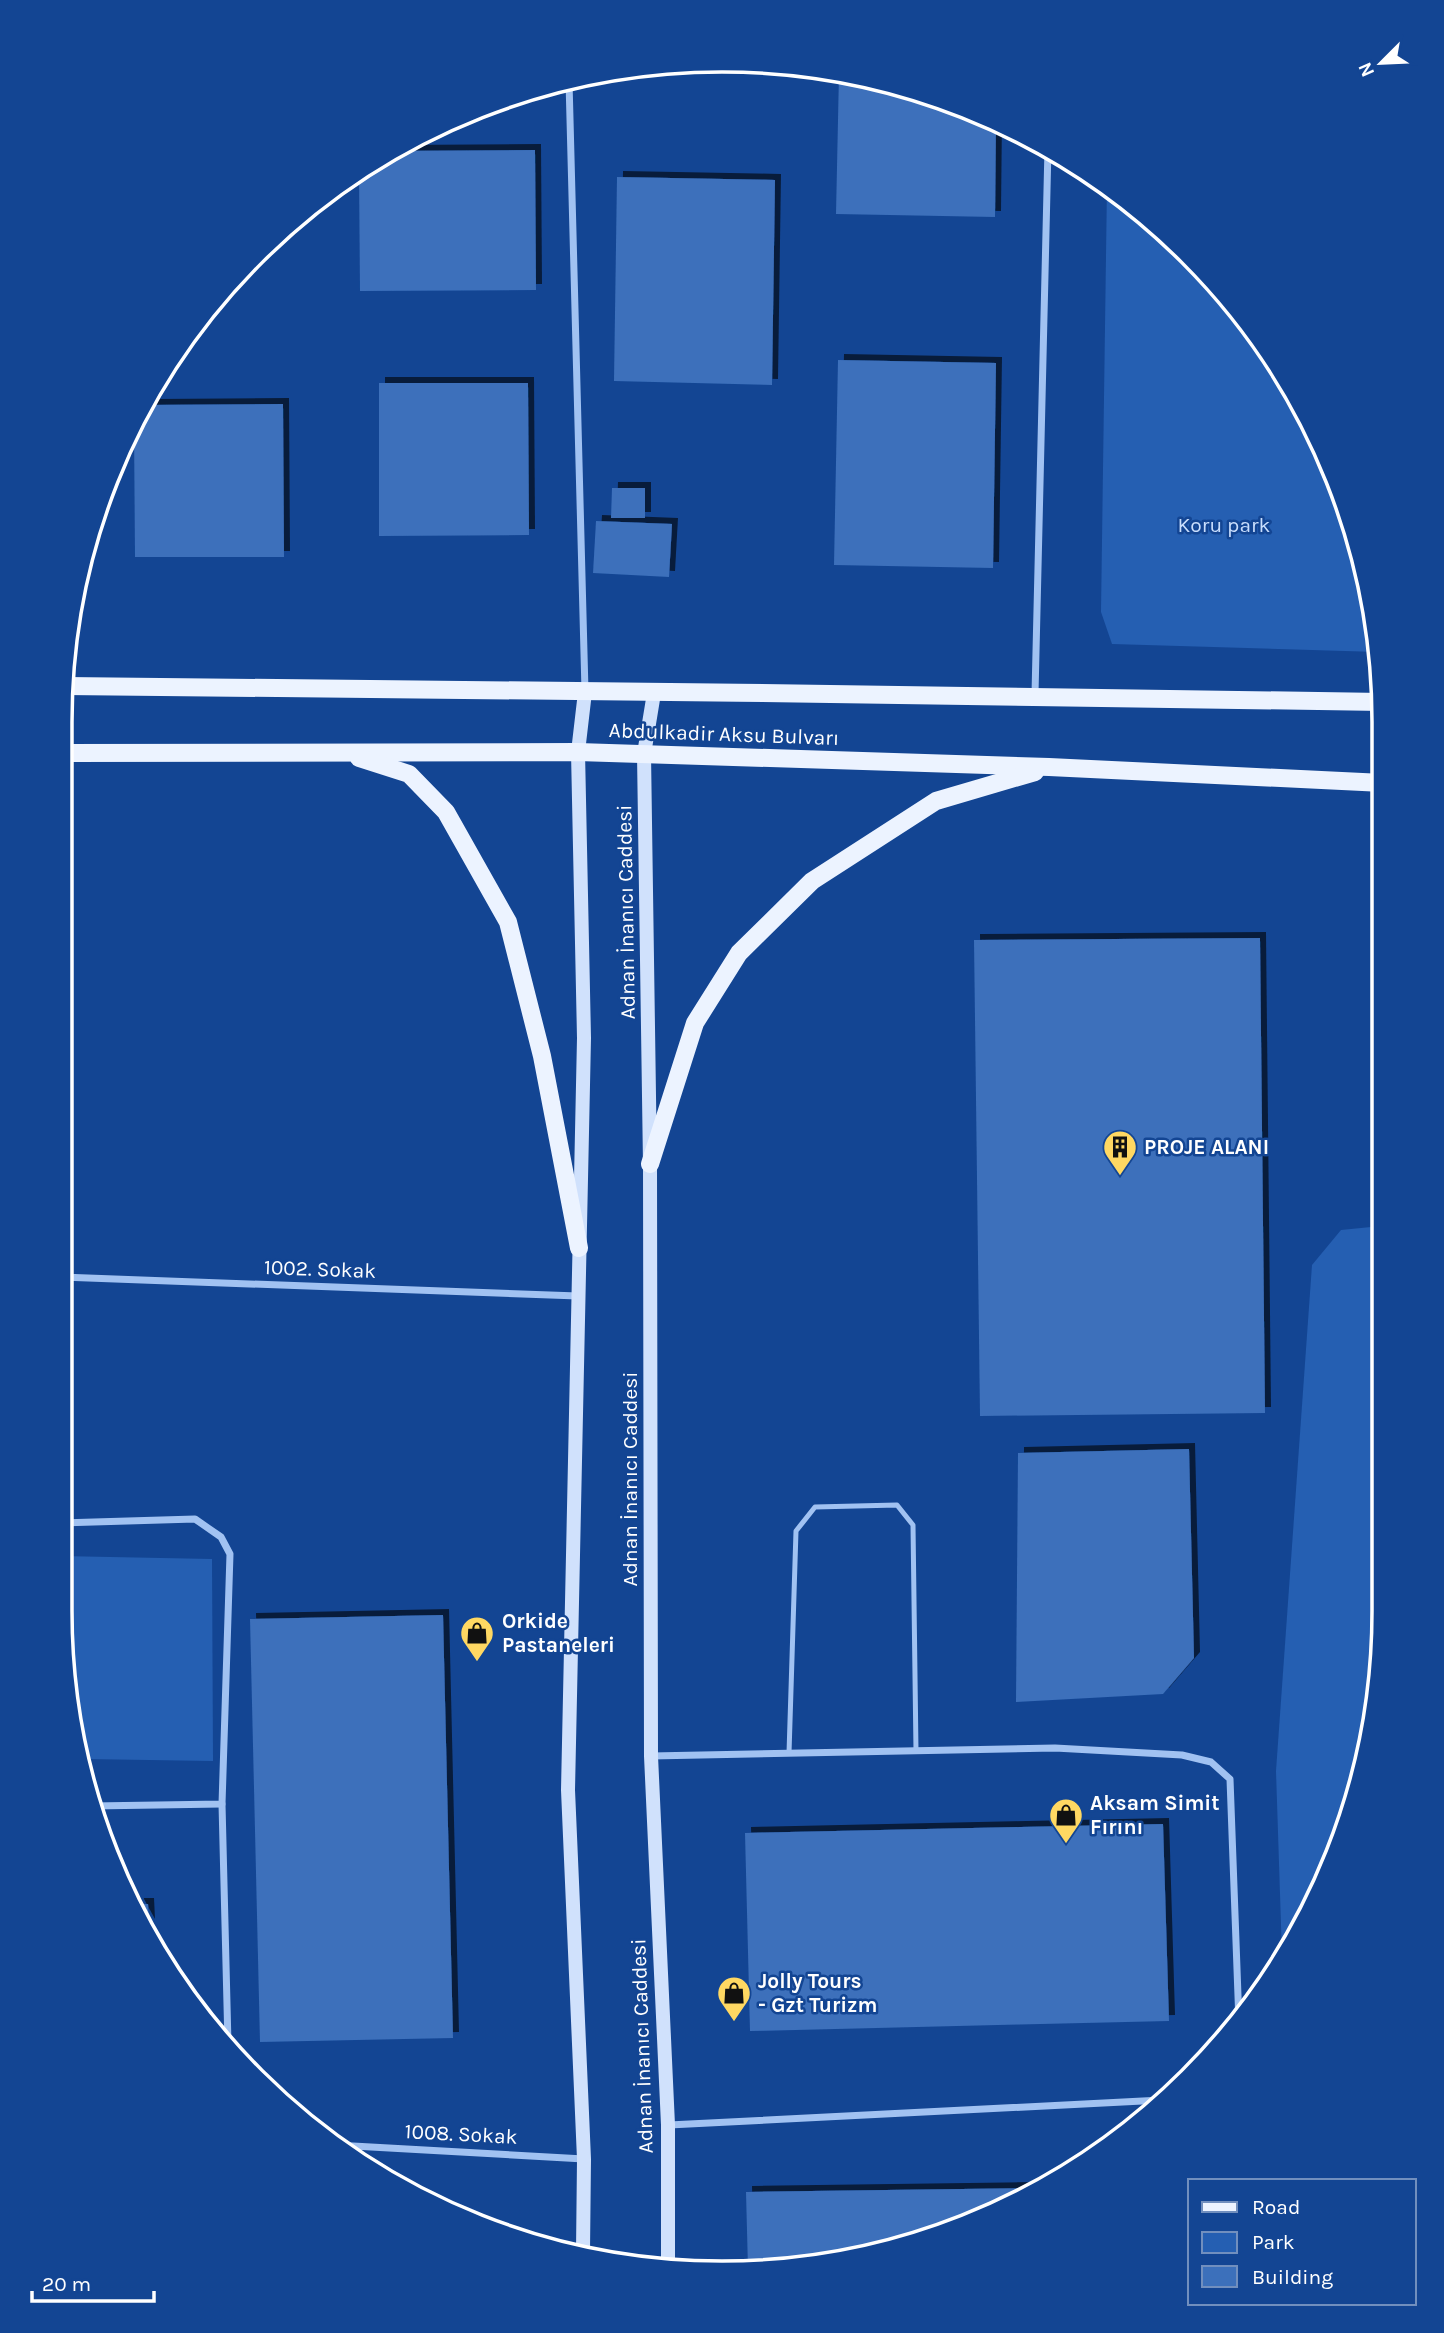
<svg xmlns="http://www.w3.org/2000/svg" width="1444" height="2333" viewBox="0 0 1444 2333" font-family="Karla,sans-serif">
<style>
.green{fill:#255fb2}
.building{fill:#3c70bb;filter:url(#shadow)}
.lines{fill:none;stroke-linecap:round;stroke-linejoin:round}
.service{stroke:#a1c2f2;stroke-width:5}
.minor{stroke:#a1c2f2;stroke-width:7}
.secondary{stroke:#d0e1fc;stroke-width:14}
.primary{stroke:#ecf3ff;stroke-width:18}
.labels{text-anchor:middle;dominant-baseline:central;stroke-width:5;stroke-linejoin:round;paint-order:stroke}
.park-label{font-size:21px;fill:#c9defd;stroke:#134593}
.street-label{font-size:21px;fill:#fff;stroke:#134593}
.poi-label{font-size:21px;font-weight:bold;fill:#fff;stroke:#134593;text-anchor:start}
.rim{fill:none;stroke:#fff;stroke-width:3.5}
</style>
<defs>
<filter id="shadow"><feDropShadow dx="6" dy="-6" stdDeviation="0" flood-color="#0009"/></filter>
</defs>
<rect width="100%" height="100%" fill="#134593"/>
<g class="green">
<path d="M 1107,185 L 1125,196 L 1220,285 L 1296,391 L 1349,509 L 1378,652 L 1112,644 L 1101,612 Z"/>
<path d="M 1381,1226 L 1379,1697 L 1334,1864 L 1282,1955 L 1276,1771 L 1312,1265 L 1341,1230 Z"/>
<path d="M 60,1556 L 212,1559 L 213,1761 L 84,1759 L 60,1611 Z"/>
</g>
<g class="building">
<path d="M 839,73 L 893,82 L 996,121 L 995,217 L 836,214 Z"/>
<path d="M 535,150 L 536,290 L 360,291 L 359,171 L 388,151 Z"/>
<path d="M 617,177 L 775,180 L 772,385 L 614,381 Z"/>
<path d="M 838,360 L 996,363 L 993,568 L 834,565 Z"/>
<path d="M 379,383 L 528,383 L 529,535 L 379,536 Z"/>
<path d="M 283,404 L 284,557 L 135,557 L 134,427 L 147,405 Z"/>
<path d="M 612,488 L 645,488 L 645,518 L 611,518 Z"/>
<path d="M 596,521 L 672,524 L 669,577 L 593,573 Z"/>
<path d="M 1260,938 L 1265,1413 L 980,1416 L 974,940 Z"/>
<path d="M 1189,1449 L 1194,1658 L 1163,1694 L 1016,1702 L 1018,1453 Z"/>
<path d="M 443,1615 L 453,2038 L 260,2042 L 250,1619 Z"/>
<path d="M 1163,1824 L 1169,2021 L 750,2031 L 745,1833 Z"/>
<path d="M 138,1904 L 148,1904 L 149,1925 L 138,1905 Z"/>
<path d="M 1029,2188 L 935,2238 L 748,2269 L 746,2192 Z"/>
</g>
<g class="lines">
<path class="service" d="M 789,1753 L 796,1531 L 815,1507 L 897,1505 L 913,1525 L 916,1751"/>
<g class="minor">
<path d="M 569,81 L 585,691"/>
<path d="M 1035,694 L 1048,148"/>
<path d="M 61,1277 L 578,1296"/>
<path d="M 60,1523 L 195,1519 L 221,1537 L 230,1554 L 222,1804 L 92,1806"/>
<path d="M 651,1756 L 1055,1748 L 1182,1755 L 1211,1762 L 1230,1779 L 1239,2023"/>
<path d="M 222,1804 L 228,2044"/>
<path d="M 669,2125 L 1162,2100"/>
<path d="M 335,2145 L 584,2159"/>
</g>
<g class="secondary">
<path d="M 654,693 L 644,754 L 650,1164 L 651,1756 L 668,2125 L 668,2265"/>
<path d="M 583,2251 L 584,2159 L 568,1790 L 584,1038 L 578,752 L 585,692"/>
</g>
<g class="primary">
<path d="M 65,686 C 504,691 944,693 1383,702"/>
<path d="M 64,753 L 578,752 L 1049,767 L 1383,783"/>
<path d="M 359,758 L 409,774 L 446,812 L 508,922 L 542,1056 L 579,1248"/>
<path d="M 650,1164 L 695,1023 L 739,953 L 812,881 L 936,801 L 1035,772"/>
</g>
</g>
<defs>
<g id="building-pin" transform="scale(1.75)"><path d="M0 17L-7.5 6A9.5 9.5 0 1 1 7.5 6Z" fill="#ffd862" stroke="#134593"/><path d="M-4-6H4V6H1V3H-1V6H-4ZM-2.5-4.3h1.7v1.8h-1.7ZM.8-4.3h1.7v1.8H.8ZM-2.5-1h1.7V.8h-1.7ZM.8-1h1.7V.8H.8Z" fill="#111"/></g>
<g id="shop-pin" transform="scale(1.75)"><path d="M0 17L-7.5 6A9.5 9.5 0 1 1 7.5 6Z" fill="#ffd862" stroke="#134593"/><path d="M-5-2.5h2.3a2.7 3.5 0 0 1 5.4 0H5L5.5 6h-11ZM-1.5-2.5h3a1.5 2.3 0 0 0-3 0Z" fill="#111"/></g>
</defs>
<g fill-rule="evenodd">
<use href="#building-pin" x="1120" y="1147"/>
<use href="#shop-pin" x="477" y="1633"/>
<use href="#shop-pin" x="1066" y="1815"/>
<use href="#shop-pin" x="734" y="1993"/>
</g>
<g class="labels">
<g class="park-label">
<text x="1224" y="525">Koru park</text>
</g>
<g class="street-label">
<text transform="translate(724 734) rotate(2)">Abdulkadir Aksu Bulvarı</text>
<text transform="translate(626 912) rotate(-91)">Adnan İnanıcı Caddesi</text>
<text transform="translate(320 1269) rotate(2)">1002. Sokak</text>
<text transform="translate(630 1479) rotate(-90)">Adnan İnanıcı Caddesi</text>
<text transform="translate(642 2046) rotate(-92)">Adnan İnanıcı Caddesi</text>
<text transform="translate(461 2134) rotate(3)">1008. Sokak</text>
</g>
<g class="poi-label">
<text x="1144" y="1147">PROJE ALANI</text>
<text x="502" y="1621">Orkide<tspan x="502" dy="24">Pastaneleri</tspan></text>
<text x="1090" y="1803">Aksam Simit<tspan x="1090" dy="24">Fırını</tspan></text>
<text x="758" y="1981">Jolly Tours<tspan x="758" dy="24">- Gzt Turizm</tspan></text>
</g>
</g>
<path d="M0 0H1444V2333H0ZM722 72H722A650 650 0 0 1 1372 722V1611A650 650 0 0 1 722 2261H722A650 650 0 0 1 72 1611V722A650 650 0 0 1 722 72Z" fill="#134593" fill-rule="evenodd"/>
<path class="rim" d="M722 72H722A650 650 0 0 1 1372 722V1611A650 650 0 0 1 722 2261H722A650 650 0 0 1 72 1611V722A650 650 0 0 1 722 72Z"/>
<rect x="1188" y="2179" width="228" height="126" fill="#134593" stroke="#718fbe" stroke-width="2"/>
<rect x="1202" y="2202" width="35" height="10" fill="#ecf3ff" stroke="#718fbe" stroke-width="2"/>
<text x="1252" y="2214" font-size="21" fill="#ffffff">Road</text>
<rect x="1202" y="2232" width="35" height="21" fill="#255fb2" stroke="#718fbe" stroke-width="2"/>
<text x="1252" y="2249" font-size="21" fill="#ffffff">Park</text>
<rect x="1202" y="2266" width="35" height="21" fill="#3c70bb" stroke="#718fbe" stroke-width="2"/>
<text x="1252" y="2284" font-size="21" fill="#ffffff">Building</text>
<g transform="translate(1381 63) rotate(246)" stroke="#134593" stroke-width="5" paint-order="stroke">
<path d="M0-5L12 26L0 18L-12 26Z" fill="#ffffff"/>
<text y="-10" font-size="19" font-weight="bold" text-anchor="middle" fill="#ffffff">N</text>
</g>
<path d="M32 2291v10h122v-10" fill="none" stroke="#ffffff" stroke-width="3.5"/>
<text x="42" y="2291" font-size="21" fill="#ffffff" stroke="#134593" stroke-width="5" paint-order="stroke">20 m</text>
</svg>
